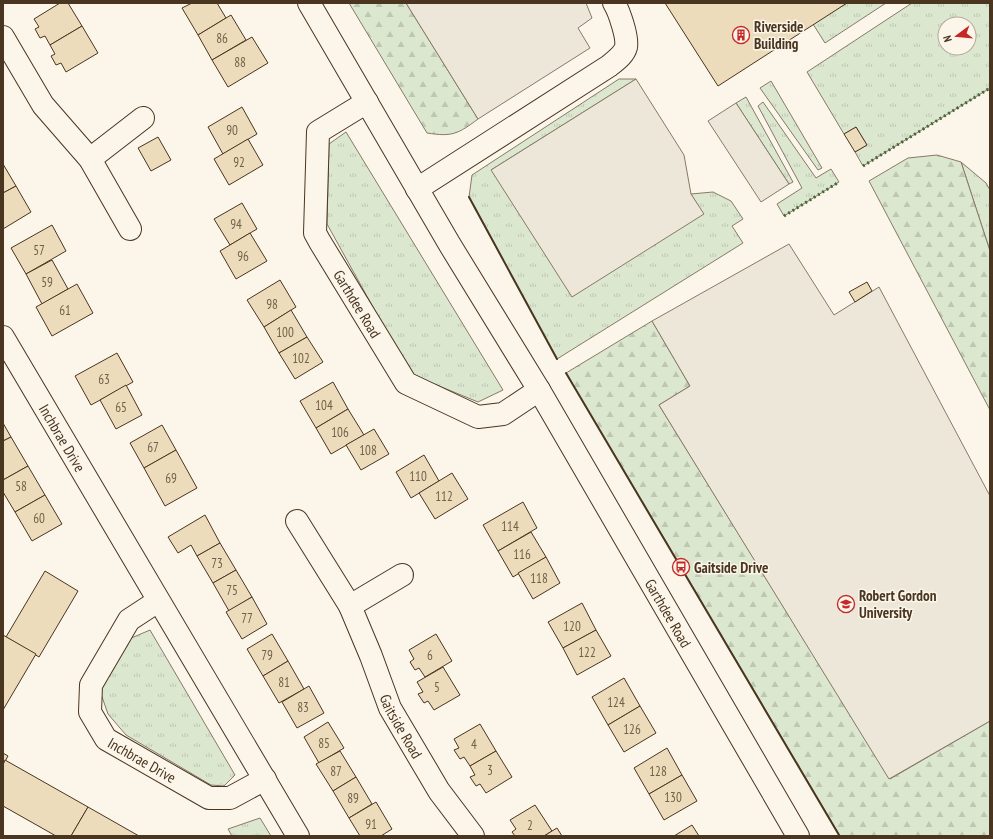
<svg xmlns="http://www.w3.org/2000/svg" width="993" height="839" viewBox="0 0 993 839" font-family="'PT Sans Narrow',sans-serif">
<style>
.grass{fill:url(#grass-tufts);stroke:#887966;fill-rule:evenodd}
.forest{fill:url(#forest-firs);stroke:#887966}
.parking{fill:#ede7d9;stroke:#887966}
.building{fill:#ecdcbc;stroke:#4a3520}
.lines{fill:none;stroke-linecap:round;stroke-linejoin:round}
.minor-casing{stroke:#4a3520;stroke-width:24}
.minor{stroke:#fbf6e9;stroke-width:22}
.hedge{stroke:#436837;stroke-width:3;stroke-dasharray:2 3;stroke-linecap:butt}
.wall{stroke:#4a3520;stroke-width:2}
.labels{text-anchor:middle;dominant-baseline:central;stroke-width:3;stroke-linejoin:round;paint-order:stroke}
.number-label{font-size:13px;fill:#725f47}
.poi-label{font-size:15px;font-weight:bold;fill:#4a3520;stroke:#fbf6e9;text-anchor:start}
.street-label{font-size:15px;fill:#4a3520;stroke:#fbf6e9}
</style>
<defs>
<pattern id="grass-tufts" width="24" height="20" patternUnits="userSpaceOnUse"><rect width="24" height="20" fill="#dce7d0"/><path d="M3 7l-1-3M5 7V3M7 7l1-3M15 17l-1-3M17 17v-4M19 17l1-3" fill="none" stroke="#bec7b2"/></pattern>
<pattern id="forest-firs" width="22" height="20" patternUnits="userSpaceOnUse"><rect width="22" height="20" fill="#dce7d0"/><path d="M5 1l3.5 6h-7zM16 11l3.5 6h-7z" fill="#bec7b2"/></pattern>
</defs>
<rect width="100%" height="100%" fill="#fbf6e9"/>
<g class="grass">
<path d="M 847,3 L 886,3 L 825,43 L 813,24 Z"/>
<path d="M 912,3 L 990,3 L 990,88 L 863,166 L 855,152 L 867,145 L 856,127 L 844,134 L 807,72 ZM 945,24 L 969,24 L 969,48 L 945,48 Z"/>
<path d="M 619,79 L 636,79 L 491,170 L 703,214 L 691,194 L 713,192 L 731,201 L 743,219 L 732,226 L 743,243 L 557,359 L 469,197 L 472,175 Z"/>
<path d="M 771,81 L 822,168 L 818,170 L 760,88 Z"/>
<path d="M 746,97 L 793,182 L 789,184 L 736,103 Z"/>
<path d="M 763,102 L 816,178 L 831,169 L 839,182 L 784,216 L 777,204 L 802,188 L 758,106 Z"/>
<path d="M 346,132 L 503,390 L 478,402 L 410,374 L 327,224 L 329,144 Z"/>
<path d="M 961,162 L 986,183 L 990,190 L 990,251 Z"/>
<path d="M 150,630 L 235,775 L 224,786 L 211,785 L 126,735 L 108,714 L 100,691 L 129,639 Z"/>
<path d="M 260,818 L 271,836 L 232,836 L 228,829 Z"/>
</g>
<g class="forest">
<path d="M 349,3 L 406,3 L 478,119 C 458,134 452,137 427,133 Z"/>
<path d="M 937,155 L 961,162 L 990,251 L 990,410 L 869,181 L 908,158 Z"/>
<path d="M 652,321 L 690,386 L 659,405 L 890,779 L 990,721 L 990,836 L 840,836 L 566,373 Z"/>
</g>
<g class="parking">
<path d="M 406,3 L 586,3 L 592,18 L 578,28 L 590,48 L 478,119 Z"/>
<path d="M 636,79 L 684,155 L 691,194 L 704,214 L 572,297 L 491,170 Z"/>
<path d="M 736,103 L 789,184 L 761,202 L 708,121 Z"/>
<path d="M 789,244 L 834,315 L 879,287 L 990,496 L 990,721 L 889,779 L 659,405 L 690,386 L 652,321 Z"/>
</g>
<g class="building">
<path d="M 60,3 L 68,3 L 82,26 L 50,45 L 45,36 L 40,38 L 35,29 L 39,27 L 34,19 Z"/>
<path d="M 192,3 L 217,3 L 226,18 L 198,35 L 182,8 Z"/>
<path d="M 665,3 L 847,3 L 718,86 Z"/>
<path d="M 231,15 L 246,40 L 212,60 L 198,35 Z"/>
<path d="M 82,26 L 98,53 L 66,72 L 61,63 L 56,65 L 51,56 L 55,54 L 50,45 Z"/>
<path d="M 252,37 L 268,63 L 228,87 L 212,60 Z"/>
<path d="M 242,107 L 257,134 L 223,154 L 208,127 Z"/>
<path d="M 856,127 L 867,145 L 855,152 L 844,134 Z"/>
<path d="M 158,137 L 171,160 L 151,171 L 138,148 Z"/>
<path d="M 248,139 L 263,165 L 229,185 L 214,159 Z"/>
<path d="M 3,164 L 16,186 L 3,193 Z"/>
<path d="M 16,186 L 31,212 L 3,229 L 3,193 Z"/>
<path d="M 242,203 L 257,229 L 230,245 L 214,219 Z"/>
<path d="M 52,225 L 66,251 L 26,274 L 11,248 Z"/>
<path d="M 250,233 L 267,261 L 236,279 L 220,251 Z"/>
<path d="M 52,260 L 68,289 L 42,304 L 26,274 Z"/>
<path d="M 280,280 L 296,307 L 264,327 L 247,300 Z"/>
<path d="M 867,282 L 872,291 L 855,302 L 849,292 Z"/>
<path d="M 77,284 L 93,313 L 52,336 L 36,307 Z"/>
<path d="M 291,310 L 307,337 L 279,353 L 264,327 Z"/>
<path d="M 307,337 L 323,362 L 295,379 L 279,353 Z"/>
<path d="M 117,353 L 133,382 L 91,405 L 75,376 Z"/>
<path d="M 333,382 L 348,409 L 316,428 L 300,401 Z"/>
<path d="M 126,385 L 142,415 L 116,429 L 100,400 Z"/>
<path d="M 348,409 L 364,435 L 331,454 L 316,428 Z"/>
<path d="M 3,423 L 11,437 L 3,441 Z"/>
<path d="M 162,425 L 176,450 L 144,468 L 130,443 Z"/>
<path d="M 374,429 L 389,454 L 361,470 L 346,445 Z"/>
<path d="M 11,437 L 28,466 L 3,480 L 3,441 Z"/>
<path d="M 176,450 L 197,488 L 165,506 L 144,468 Z"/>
<path d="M 424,455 L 439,481 L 411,498 L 396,472 Z"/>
<path d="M 28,466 L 45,495 L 15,512 L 3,492 L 3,480 Z"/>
<path d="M 452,473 L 468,499 L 435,519 L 419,493 Z"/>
<path d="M 45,495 L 62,524 L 32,541 L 15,512 Z"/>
<path d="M 523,502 L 537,528 L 498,551 L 483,525 Z"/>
<path d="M 205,515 L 220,543 L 197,556 L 191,545 L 178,553 L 168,537 Z"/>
<path d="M 531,532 L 546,557 L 513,577 L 498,551 Z"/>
<path d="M 220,543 L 236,570 L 213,583 L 197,556 Z"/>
<path d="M 546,557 L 560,583 L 533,599 L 518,573 Z"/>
<path d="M 236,570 L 252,597 L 229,611 L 213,583 Z"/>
<path d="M 45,571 L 78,591 L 39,657 L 6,637 Z"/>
<path d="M 252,597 L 267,624 L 242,639 L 226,612 Z"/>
<path d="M 582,603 L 596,630 L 563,648 L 548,622 Z"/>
<path d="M 596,630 L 611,656 L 577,675 L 563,648 Z"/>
<path d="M 272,634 L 288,661 L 263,676 L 247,649 Z"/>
<path d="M 436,634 L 452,661 L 425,677 L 419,668 L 415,670 L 410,662 L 414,659 L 409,650 Z"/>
<path d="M 3,635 L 36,654 L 3,710 Z"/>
<path d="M 288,661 L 304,689 L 279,703 L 263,676 Z"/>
<path d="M 443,667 L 460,695 L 434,710 L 428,701 L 424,703 L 418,694 L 423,692 L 417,682 Z"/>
<path d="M 624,678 L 640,706 L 608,725 L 592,697 Z"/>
<path d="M 309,686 L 324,713 L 297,728 L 282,702 Z"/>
<path d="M 640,706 L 656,733 L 624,752 L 608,725 Z"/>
<path d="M 328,722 L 344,748 L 319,763 L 304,737 Z"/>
<path d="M 480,724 L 496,751 L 470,766 L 464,757 L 460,759 L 454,750 L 459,748 L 454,739 Z"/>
<path d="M 667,748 L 682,775 L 649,794 L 634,768 Z"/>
<path d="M 340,751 L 356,777 L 333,791 L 316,764 Z"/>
<path d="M 496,751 L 512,777 L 486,793 L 480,784 L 476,786 L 470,777 L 475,775 L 470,766 Z"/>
<path d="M 3,753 L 8,756 L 3,765 Z"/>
<path d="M 5,760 L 88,807 L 71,836 L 56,836 L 3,806 L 3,765 Z"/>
<path d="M 682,775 L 697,801 L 664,820 L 649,794 Z"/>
<path d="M 356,777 L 372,804 L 349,818 L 333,791 Z"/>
<path d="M 376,802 L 392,829 L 381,836 L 360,836 L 349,818 Z"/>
<path d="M 535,805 L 552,831 L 544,836 L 515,836 L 512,832 L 516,829 L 510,820 Z"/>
<path d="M 88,807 L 139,836 L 71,836 Z"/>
<path d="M 692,825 L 699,836 L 674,836 Z"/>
<path d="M 557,828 L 562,836 L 544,836 L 552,831 Z"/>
</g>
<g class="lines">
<g class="minor-casing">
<g id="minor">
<path id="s1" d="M 309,3 L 450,245 L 539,390 L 798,836"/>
<path d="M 3,37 L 43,105 L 90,159 L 130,229"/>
<path id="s2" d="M 367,102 L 318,132 L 315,233 L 320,242 L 406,383 L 478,417 L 503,414 L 539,390"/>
<path d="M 90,159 L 143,118"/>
<path d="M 417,189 L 609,66 C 615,61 624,55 626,47 C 628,37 619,11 614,3"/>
<path id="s3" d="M 3,337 L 298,836"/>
<path id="s4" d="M 297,521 L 350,606 L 371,656 L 390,708 L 439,791 L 473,836"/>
<path id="s5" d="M 158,601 L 129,620 L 91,685 L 90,712 L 106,739 L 209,798 L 230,798 L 265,779"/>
<path d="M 350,606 L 402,575"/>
</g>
</g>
<use href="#minor" class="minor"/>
<g class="hedge">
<path d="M 863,166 L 990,88"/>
<path d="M 784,216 L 839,182"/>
</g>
<g class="wall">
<path d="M 469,197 L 557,359"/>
<path d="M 566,373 L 839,835"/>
</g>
</g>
<defs>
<g id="building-ring" transform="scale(0.9)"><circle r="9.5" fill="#fbf6e9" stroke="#c62828" stroke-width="1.5"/><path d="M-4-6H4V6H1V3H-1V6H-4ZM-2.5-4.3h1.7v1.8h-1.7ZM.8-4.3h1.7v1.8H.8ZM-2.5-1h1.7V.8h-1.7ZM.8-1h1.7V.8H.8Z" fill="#c62828"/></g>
<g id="bus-ring" transform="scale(0.9)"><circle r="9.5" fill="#fbf6e9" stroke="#c62828" stroke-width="1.5"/><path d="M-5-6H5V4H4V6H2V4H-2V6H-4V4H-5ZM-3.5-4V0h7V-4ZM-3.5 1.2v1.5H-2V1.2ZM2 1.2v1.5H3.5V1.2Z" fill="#c62828"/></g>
<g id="university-ring" transform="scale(0.9)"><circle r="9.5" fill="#fbf6e9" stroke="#c62828" stroke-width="1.5"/><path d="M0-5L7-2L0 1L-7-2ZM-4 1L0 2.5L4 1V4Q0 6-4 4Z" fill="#c62828"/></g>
</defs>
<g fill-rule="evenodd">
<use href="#building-ring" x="741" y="35"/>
<use href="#bus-ring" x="681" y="567"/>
<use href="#university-ring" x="846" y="604"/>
</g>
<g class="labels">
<g class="number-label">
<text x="222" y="38">86</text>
<text x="240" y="62">88</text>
<text x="232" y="130">90</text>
<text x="239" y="162">92</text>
<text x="236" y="224">94</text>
<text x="39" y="250">57</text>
<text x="243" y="256">96</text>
<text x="47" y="282">59</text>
<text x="272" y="304">98</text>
<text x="65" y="310">61</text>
<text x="285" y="332">100</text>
<text x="301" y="358">102</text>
<text x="104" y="379">63</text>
<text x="324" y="405">104</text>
<text x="121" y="407">65</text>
<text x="340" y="432">106</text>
<text x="153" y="447">67</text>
<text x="368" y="450">108</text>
<text x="418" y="476">110</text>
<text x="171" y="478">69</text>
<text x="21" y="486">58</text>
<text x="444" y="496">112</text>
<text x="39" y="518">60</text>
<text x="510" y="526">114</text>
<text x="522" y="554">116</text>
<text x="217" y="563">73</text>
<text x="539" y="578">118</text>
<text x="232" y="590">75</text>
<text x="247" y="618">77</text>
<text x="572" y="626">120</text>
<text x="587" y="652">122</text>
<text x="267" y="655">79</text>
<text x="430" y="655">6</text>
<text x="284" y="682">81</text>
<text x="437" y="687">5</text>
<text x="616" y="702">124</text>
<text x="303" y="707">83</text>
<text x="632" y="729">126</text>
<text x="324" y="743">85</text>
<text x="474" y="744">4</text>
<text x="490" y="770">3</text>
<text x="336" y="771">87</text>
<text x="658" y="771">128</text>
<text x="673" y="797">130</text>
<text x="353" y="798">89</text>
<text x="371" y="824">91</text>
<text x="530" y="825">2</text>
</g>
<g class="poi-label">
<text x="754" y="26">Riverside<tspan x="754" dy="17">Building</tspan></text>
<text x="694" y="567">Gaitside Drive</text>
<text x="859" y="595">Robert Gordon<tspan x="859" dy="17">University</tspan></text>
</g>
<g class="street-label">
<text stroke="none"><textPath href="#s2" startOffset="241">Garthdee Road</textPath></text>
<text stroke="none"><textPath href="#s3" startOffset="117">Inchbrae Drive</textPath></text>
<text stroke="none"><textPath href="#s1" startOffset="708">Garthdee Road</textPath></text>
<text stroke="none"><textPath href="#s4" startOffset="231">Gaitside Road</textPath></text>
<text stroke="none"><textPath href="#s5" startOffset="210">Inchbrae Drive</textPath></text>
</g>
</g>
<rect width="993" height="839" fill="none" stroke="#4a3520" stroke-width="8"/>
<g transform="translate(957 36) rotate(254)"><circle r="19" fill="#fbf6e9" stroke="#b4a999"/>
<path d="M0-3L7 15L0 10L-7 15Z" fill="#c62828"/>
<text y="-6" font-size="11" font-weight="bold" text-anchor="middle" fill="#4a3520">N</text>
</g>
</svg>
